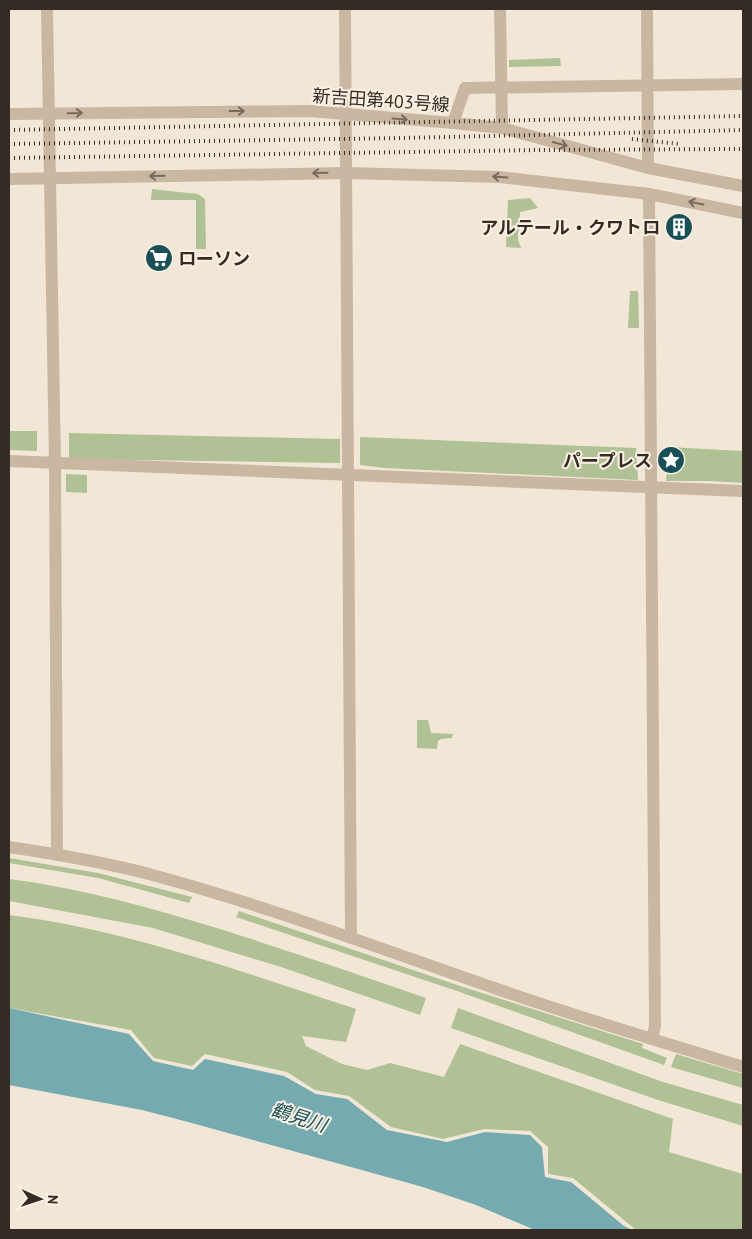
<svg xmlns="http://www.w3.org/2000/svg" width="752" height="1239" viewBox="0 0 752 1239" font-family="'PT Sans','Noto Sans JP',sans-serif">
<style>
.green{fill:#b0c196}
.water{fill:#74aab0}
.lines{fill:none;stroke-linecap:round;stroke-linejoin:round}
.minor{stroke:#cab7a2;stroke-width:12}
.tertiary{stroke:#cab7a2;stroke-width:12}
.rail{stroke:#352b25;stroke-width:4;stroke-dasharray:1 4;stroke-linecap:butt}
.oneway{stroke:#786a5d}
.labels{text-anchor:middle;dominant-baseline:central;stroke-width:4;stroke-linejoin:round;paint-order:stroke}
.street-label{font-size:18px;fill:#352b25;stroke:#faf1e3}
.poi-label{font-size:18px;font-weight:bold;fill:#352b25;stroke:#faf1e3;text-anchor:end}
.water-label{font-size:19px;font-style:italic;fill:#195058;stroke:#faf1e3}
</style>
<rect width="100%" height="100%" fill="#f2e7d6"/>
<g class="green">
<path d="M 560,58 L 561,66 L 509,67 L 509,60 Z"/>
<path d="M 152,189 L 198,194 L 205,199 L 206,249 L 196,249 L 196,200 L 151,200 Z"/>
<path d="M 530,198 L 538,208 L 520,212 L 518,240 L 521,248 L 506,247 L 508,200 Z"/>
<path d="M 630,291 L 638,291 L 639,328 L 628,328 Z"/>
<path d="M 9,431 L 37,431 L 37,451 L 9,450 Z"/>
<path d="M 69,433 L 340,439 L 340,463 L 69,459 Z"/>
<path d="M 360,437 L 636,448 L 638,480 L 384,468 L 360,465 Z"/>
<path d="M 668,447 L 743,451 L 743,483 L 709,481 L 666,481 Z"/>
<path d="M 66,474 L 87,475 L 87,493 L 66,492 Z"/>
<path d="M 417,720 L 428,720 L 431,733 L 453,734 L 452,738 L 441,739 L 438,741 L 437,749 L 417,748 Z"/>
<path d="M 9,858 L 98,873 L 192,897 L 189,903 L 98,878 L 9,863 Z"/>
<path d="M 9,879 C 81,888 151,908 220,929 C 289,951 358,974 426,998 L 420,1015 L 281,967 L 153,928 L 9,901 Z"/>
<path d="M 239,911 L 460,986 L 643,1044 L 642,1048 L 667,1058 L 664,1065 L 457,991 L 236,917 Z"/>
<path d="M 9,915 C 128,930 242,972 356,1009 L 346,1042 L 302,1036 L 306,1046 L 342,1064 L 367,1070 L 390,1063 L 444,1077 L 460,1044 L 673,1119 L 669,1152 L 743,1174 L 743,1230 L 636,1230 L 573,1178 L 548,1174 L 548,1147 L 530,1131 L 484,1129 L 443,1139 L 391,1127 L 349,1096 L 315,1090 L 287,1072 L 205,1054 L 192,1066 L 154,1058 L 131,1030 L 9,1008 Z"/>
<path d="M 458,1008 L 663,1082 L 743,1105 L 743,1126 L 658,1100 L 451,1028 Z"/>
<path d="M 676,1054 L 743,1074 L 743,1088 L 671,1067 Z"/>
</g>
<path class="water" d="M 9,1008 L 129,1034 L 153,1061 L 193,1070 L 205,1059 L 284,1076 L 316,1094 L 347,1099 L 387,1130 L 447,1142 L 485,1132 L 530,1135 L 542,1147 L 545,1177 L 571,1182 L 624,1226 L 632,1230 L 535,1230 L 476,1205 L 423,1187 L 188,1122 L 142,1110 L 9,1085 Z"/>
<g class="lines">
<g class="minor">
<path d="M 345,9 L 351,938"/>
<path d="M 500,9 L 502,128"/>
<path d="M 647,9 L 648,168"/>
<path d="M 453,123 L 465,88 L 743,84"/>
<path d="M 649,194 L 655,1026 L 652,1039"/>
<path d="M 9,461 L 743,491"/>
<path d="M 9,847 C 56,854 103,862 149,874 C 268,906 384,950 500,990 C 581,1018 662,1042 743,1067"/>
</g>
<g class="tertiary">
<path d="M 47,9 L 55,463 L 57,855"/>
<path d="M 9,114 L 310,111 L 453,123 L 502,128 L 648,168 L 743,186"/>
<path d="M 9,179 L 346,173 L 499,177 L 649,194 L 743,213"/>
</g>
<g class="rail">
<path d="M 9,130 L 743,116"/>
<path d="M 632,139 L 679,144"/>
<path d="M 9,144 L 403,138 L 743,130"/>
<path d="M 9,158 L 541,150 L 743,149"/>
</g>
</g>
<defs><path id="oneway-shaft" d="M-6 0H5M1.5-3L5.5 0L1.5 3" fill="none" stroke-width="1.6" stroke-linecap="round" stroke-linejoin="round" transform="scale(1.25)"/></defs>
<g class="oneway">
<use href="#oneway-shaft" transform="translate(237 111)"/>
<use href="#oneway-shaft" transform="translate(75 113) rotate(-1)"/>
<use href="#oneway-shaft" transform="translate(400 119) rotate(4)"/>
<use href="#oneway-shaft" transform="translate(560 144) rotate(15)"/>
<use href="#oneway-shaft" transform="translate(320 173) rotate(179)"/>
<use href="#oneway-shaft" transform="translate(157 176) rotate(179)"/>
<use href="#oneway-shaft" transform="translate(500 177) rotate(-176)"/>
<use href="#oneway-shaft" transform="translate(696 203) rotate(-169)"/>
</g>
<defs>
<g id="building-disc" transform="scale(1.4375)"><circle r="9.5" fill="#195058" stroke="#faf1e3"/><path d="M-4-6H4V6H1V3H-1V6H-4ZM-2.5-4.3h1.7v1.8h-1.7ZM.8-4.3h1.7v1.8H.8ZM-2.5-1h1.7V.8h-1.7ZM.8-1h1.7V.8H.8Z" fill="#fff"/></g>
<g id="supermarket-disc" transform="scale(1.4375)"><circle r="9.5" fill="#195058" stroke="#faf1e3"/><path d="M-6-5.5h2.5l.6 2H6L4.5 2H-2.5L-4.4-4H-6ZM-1.5 3.2a1.3 1.3 0 1 0 .1 0ZM3 3.2a1.3 1.3 0 1 0 .1 0Z" fill="#fff"/></g>
<g id="sight-disc" transform="scale(1.4375)"><circle r="9.5" fill="#195058" stroke="#faf1e3"/><path d="M0-6L1.8-2.2L6-1.7L2.9 1.2L3.7 5.4L0 3.3L-3.7 5.4L-2.9 1.2L-6-1.7L-1.8-2.2Z" fill="#fff"/></g>
</defs>
<g fill-rule="evenodd">
<use href="#building-disc" x="679" y="227"/>
<use href="#supermarket-disc" x="159" y="258"/>
<use href="#sight-disc" x="671" y="460"/>
</g>
<g class="labels">
<g class="street-label">
<text transform="translate(381 100) rotate(4)">新吉田第403号線</text>
</g>
<g class="poi-label">
<text x="660" y="227">アルテール・クワトロ</text>
<text x="178" y="258" text-anchor="start">ローソン</text>
<text x="652" y="460">パープレス</text>
</g>
<g class="water-label">
<text transform="translate(299 1117) rotate(18)">鶴見川</text>
</g>
</g>
<rect width="752" height="1239" fill="none" stroke="#352b25" stroke-width="20"/>
<g transform="translate(40 1199) rotate(93)" stroke="#faf1e3" stroke-width="4" paint-order="stroke">
<path d="M0-4L9 19L0 12L-9 19Z" fill="#352b25"/>
<text y="-8" font-size="14" font-weight="bold" text-anchor="middle" fill="#352b25">N</text>
</g>
</svg>
